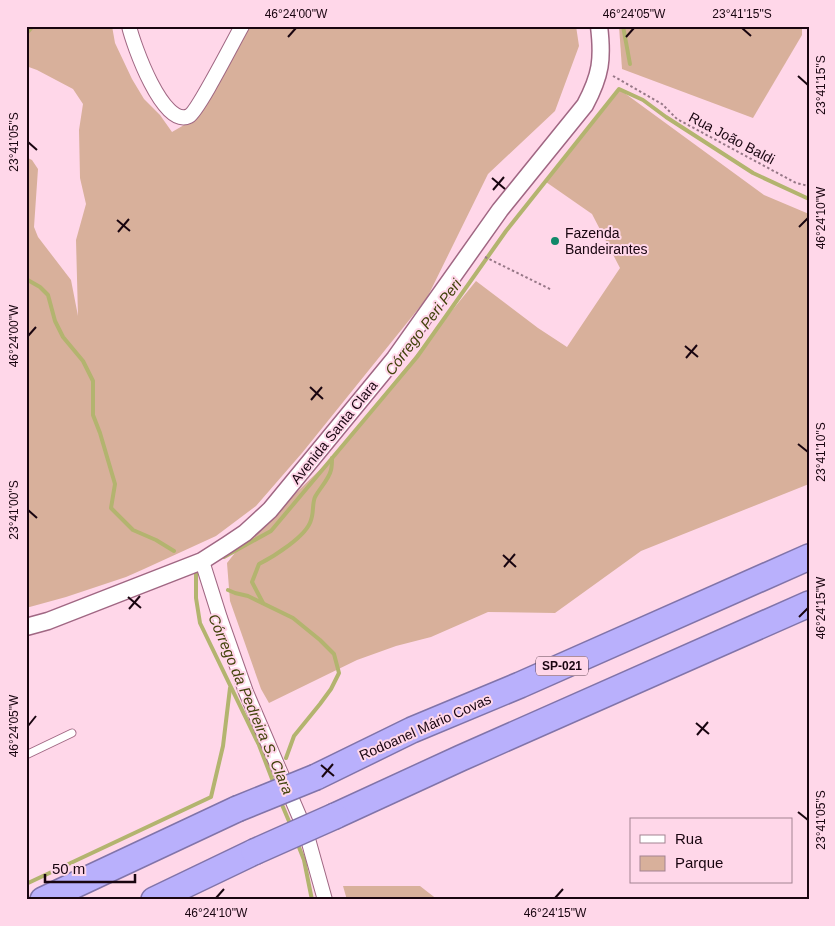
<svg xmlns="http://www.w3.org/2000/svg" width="835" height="926" viewBox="0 0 835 926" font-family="Arial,sans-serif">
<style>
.green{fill:#d8b09b}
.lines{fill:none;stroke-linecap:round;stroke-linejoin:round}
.stream{stroke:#b3b46f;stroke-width:4}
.service-casing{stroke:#a06783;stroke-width:9}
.minor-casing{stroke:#a06783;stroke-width:16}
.tertiary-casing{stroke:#a06783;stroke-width:19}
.motorway-casing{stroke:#8174a9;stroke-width:28}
.path{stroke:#977887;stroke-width:2;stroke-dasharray:2.5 2.5;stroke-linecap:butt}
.service{stroke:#fff;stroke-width:7}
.minor{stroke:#fff;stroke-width:14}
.tertiary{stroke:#fff;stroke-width:16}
.motorway{stroke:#b9b0fc;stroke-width:25}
.motorway-bridge-casing{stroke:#8174a9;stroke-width:28;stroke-linecap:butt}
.motorway-bridge{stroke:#b9b0fc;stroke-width:25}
.ticks{fill:none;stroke:#190510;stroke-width:2}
.poi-dot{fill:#118869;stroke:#ffd7e9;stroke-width:2}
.labels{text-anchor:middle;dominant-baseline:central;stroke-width:4;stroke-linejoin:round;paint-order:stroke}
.shield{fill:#ffd7e9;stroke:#5e4451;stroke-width:1}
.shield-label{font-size:12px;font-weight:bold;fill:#190510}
.street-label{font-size:14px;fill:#190510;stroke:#ffd7e9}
.poi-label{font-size:14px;fill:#190510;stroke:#ffd7e9;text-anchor:start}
.water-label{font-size:15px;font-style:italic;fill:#42420b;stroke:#ffd7e9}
.neatline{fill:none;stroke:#190510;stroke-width:2}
.ticks-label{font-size:12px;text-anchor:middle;fill:#190510}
</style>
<rect width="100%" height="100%" fill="#ffd7e9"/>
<g class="green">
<path d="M 26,26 L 112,26 L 115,43 L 132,79 L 144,99 L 160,115 L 172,132 L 184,125 L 245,26 L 576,26 L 579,46 L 555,111 L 488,174 L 427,298 L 302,453 L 256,506 L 216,536 L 144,569 L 126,577 L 66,597 L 26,608 L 26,157 L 32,160 L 38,169 L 34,227 L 38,237 L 71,280 L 78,316 L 76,240 L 86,204 L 80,178 L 79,130 L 83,104 L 73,89 L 37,70 L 26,66 Z"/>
<path d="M 619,26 L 802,26 L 802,35 L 753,118 L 622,69 Z"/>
<path d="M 619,89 L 764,195 L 809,214 L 809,484 L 641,551 L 555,613 L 488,612 L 431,637 L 396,646 L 357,660 L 269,703 L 261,689 L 230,601 L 227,563 L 238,549 L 332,458 L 476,281 L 538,328 L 567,347 L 620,268 L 592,214 L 546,182 Z"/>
<path d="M 343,886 L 420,886 L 438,900 L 347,900 Z"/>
</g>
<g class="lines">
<g class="stream">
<path d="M 623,26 L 630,64"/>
<path d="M 26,34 L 33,26"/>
<path d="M 26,279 L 40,287 L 48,295 L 55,321 L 63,337 L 83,361 L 93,381 L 93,415 L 100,433 L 115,484 L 111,508 L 133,530 L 156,540 L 174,551"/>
<path d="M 224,557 L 271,531 L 417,357 L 506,231 L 619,89 L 643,100 L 666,117 L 753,173 L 809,199"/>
<path d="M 196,573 L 196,598 L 200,623 L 259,745 L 274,784"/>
<path d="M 228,590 L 235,593 L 248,596 L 293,618 L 320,640 L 334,654 L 339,673 L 331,689 L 320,704 L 294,736 L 286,758"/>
<path d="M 263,603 L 252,582 L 259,564 C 273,557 307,536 311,520 C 314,512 312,504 315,497 C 320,488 329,479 331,470 C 332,466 332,462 332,458"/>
<path d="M 280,800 L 291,826"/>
<path d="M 297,842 L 304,860 L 312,900"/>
<path d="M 26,884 L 211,797 L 223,746 L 230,688"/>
</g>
<g class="service-casing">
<path id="service" d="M 26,755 L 72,733"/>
</g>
<g class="minor-casing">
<g id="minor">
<path d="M 129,26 C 133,44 163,129 189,116 C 198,111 234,40 242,26"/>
<path d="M 202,561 L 220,618 L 246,692 L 306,832 L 325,900"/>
</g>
</g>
<g class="tertiary-casing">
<path id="tertiary" d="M 26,627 L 48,621 L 202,561 L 227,545 L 245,533 L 270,510 L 395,358 L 500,210 L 585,105 C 601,75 603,59 599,26"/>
</g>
<g class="motorway-casing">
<g id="motorway">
<path d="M 316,777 L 412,730 L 520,685 L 809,557"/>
<path d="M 335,816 L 461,758 L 809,604"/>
<path d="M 43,900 L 237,809"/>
<path d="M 154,900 L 254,852"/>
</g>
</g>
<g class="path">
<path d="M 613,76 L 662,104 L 677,119 L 796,183 L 809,186"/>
<path d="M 485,257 L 552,290"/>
</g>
<use href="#service" class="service"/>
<use href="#minor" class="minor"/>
<use href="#tertiary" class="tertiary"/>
<use href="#motorway" class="motorway"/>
<g class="motorway-bridge-casing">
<g id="motorway-bridge">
<path d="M 237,809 L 316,777"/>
<path d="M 254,852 L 335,816"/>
</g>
</g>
<use href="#motorway-bridge" class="motorway-bridge"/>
</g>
<path class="ticks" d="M 742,28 L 751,36M 288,37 L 296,28M 626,37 L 634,28M 798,76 L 808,85M 28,142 L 37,150M 492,178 L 505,189M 493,190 L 504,177M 117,220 L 130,231M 799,227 L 808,218M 118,232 L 129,219M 28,336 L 36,327M 685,346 L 698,357M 686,358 L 697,345M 310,387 L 323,399M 311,400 L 322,387M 798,444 L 808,452M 28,510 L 37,518M 503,555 L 516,567M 504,567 L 515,554M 128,597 L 141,608M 129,609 L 140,596M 799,617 L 808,608M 696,723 L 709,734M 28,726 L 36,716M 697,735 L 708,722M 321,765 L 334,776M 322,777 L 333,764M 798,812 L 808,820M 216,898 L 224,889M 555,898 L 563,889"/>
<circle class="poi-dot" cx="555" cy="241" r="5"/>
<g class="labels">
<rect class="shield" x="536" y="656.5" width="52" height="19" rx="4"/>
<g class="shield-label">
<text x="562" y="666">SP-021</text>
</g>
<g class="street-label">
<text transform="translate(732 138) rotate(28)">Rua João Baldi</text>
<text transform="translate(334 432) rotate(-51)">Avenida Santa Clara</text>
<text transform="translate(425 727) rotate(-24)">Rodoanel Mário Covas</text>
</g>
<g class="poi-label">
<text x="565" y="233">Fazenda<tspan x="565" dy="16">Bandeirantes</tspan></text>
</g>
<g class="water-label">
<text transform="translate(423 327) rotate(-53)">Córrego Peri Peri</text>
<text transform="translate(251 704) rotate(67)">Córrego da Pedreira S. Clara</text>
</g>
</g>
<rect width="835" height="926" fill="none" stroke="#ffd7e9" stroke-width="55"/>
<rect x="630" y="818" width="162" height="65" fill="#ffd7e9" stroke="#a38392"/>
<rect x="640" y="835" width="25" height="8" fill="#ffffff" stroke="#a38392"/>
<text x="675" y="844" font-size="15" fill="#190510">Rua</text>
<rect x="640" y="856" width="25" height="15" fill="#d8b09b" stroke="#a38392"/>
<text x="675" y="868" font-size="15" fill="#190510">Parque</text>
<path d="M45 874v8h90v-8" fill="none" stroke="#190510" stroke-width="2.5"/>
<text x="52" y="874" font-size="15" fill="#190510" stroke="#ffd7e9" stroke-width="4" paint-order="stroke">50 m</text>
<rect x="28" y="28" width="780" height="870" class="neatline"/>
<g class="ticks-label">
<text x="296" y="18">46°24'00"W</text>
<text x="634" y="18">46°24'05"W</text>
<text x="742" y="18">23°41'15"S</text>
<text transform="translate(821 85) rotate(-90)" y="4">23°41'15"S</text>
<text transform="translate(14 142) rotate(-90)" y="4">23°41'05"S</text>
<text transform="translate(821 218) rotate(-90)" y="4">46°24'10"W</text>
<text transform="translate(14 336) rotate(-90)" y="4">46°24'00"W</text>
<text transform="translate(821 452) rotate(-90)" y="4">23°41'10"S</text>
<text transform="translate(14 510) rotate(-90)" y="4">23°41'00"S</text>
<text transform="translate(821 608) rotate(-90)" y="4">46°24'15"W</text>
<text transform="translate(14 726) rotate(-90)" y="4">46°24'05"W</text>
<text transform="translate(821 820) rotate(-90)" y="4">23°41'05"S</text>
<text x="216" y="917">46°24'10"W</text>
<text x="555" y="917">46°24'15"W</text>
</g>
</svg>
